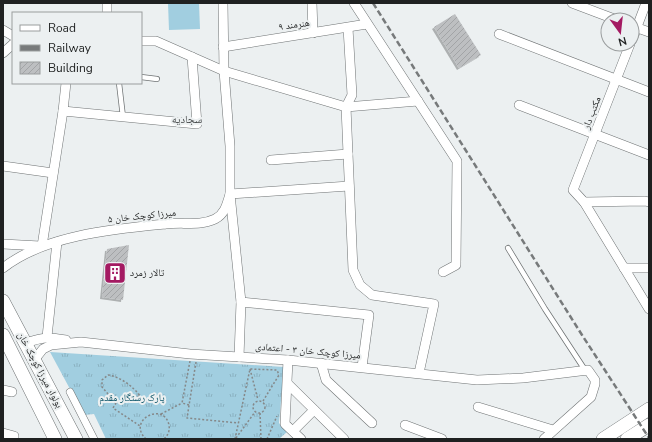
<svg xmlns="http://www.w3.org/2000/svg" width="652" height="442" viewBox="0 0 652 442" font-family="'Nunito Sans','Noto Naskh Arabic',sans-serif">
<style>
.grass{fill:url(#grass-tufts)}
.pitch{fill:#a1cee0}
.building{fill:url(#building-hatch);filter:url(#shadow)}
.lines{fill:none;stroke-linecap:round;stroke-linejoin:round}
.service-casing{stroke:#6f7374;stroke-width:6}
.pedestrian-casing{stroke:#6f7374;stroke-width:8}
.minor-casing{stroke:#6f7374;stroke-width:10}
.secondary-casing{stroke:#6f7374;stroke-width:14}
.path{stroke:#858889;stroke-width:1.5;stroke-dasharray:2 2;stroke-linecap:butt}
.service{stroke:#fff;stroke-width:4.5}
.pedestrian{stroke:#fff;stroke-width:7}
.minor{stroke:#fff;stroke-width:9}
.secondary{stroke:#fff;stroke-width:13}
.rail{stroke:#777a7b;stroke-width:2.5;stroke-dasharray:6 3;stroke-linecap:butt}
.labels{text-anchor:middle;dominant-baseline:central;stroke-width:4;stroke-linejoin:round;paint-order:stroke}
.street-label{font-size:10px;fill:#1f2121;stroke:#ecf0f1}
.poi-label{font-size:10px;fill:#1f2121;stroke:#ecf0f1;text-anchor:start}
.park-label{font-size:10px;fill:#055065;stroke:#ecf0f1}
.neighbourhood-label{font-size:11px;fill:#474a4b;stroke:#ecf0f1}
</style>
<defs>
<pattern id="grass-tufts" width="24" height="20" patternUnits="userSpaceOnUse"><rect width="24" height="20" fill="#a1cee0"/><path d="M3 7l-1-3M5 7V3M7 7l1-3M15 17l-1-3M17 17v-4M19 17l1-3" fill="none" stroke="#8ab1c0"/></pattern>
<pattern id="building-hatch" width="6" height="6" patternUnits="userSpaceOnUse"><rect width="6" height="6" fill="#bdbfc1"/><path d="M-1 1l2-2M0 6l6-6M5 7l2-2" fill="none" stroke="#a2a4a6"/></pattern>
<filter id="shadow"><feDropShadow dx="-2" dy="2" stdDeviation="0" flood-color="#0004"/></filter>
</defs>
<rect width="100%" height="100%" fill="#ecf0f1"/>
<path class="grass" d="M 50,352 L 284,367 L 279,423 L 287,432 L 279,439 L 106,439 L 94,414 L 84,415 Z"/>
<path class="pitch" d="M 168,3 L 199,3 L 200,29 L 169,30 Z"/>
<g class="building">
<path d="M 455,14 L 481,55 L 459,68 L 434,27 Z"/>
<path d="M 129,245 L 123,300 L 102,297 L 107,249 Z"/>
</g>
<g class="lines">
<g class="service-casing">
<g id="service">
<path d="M 141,77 L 157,79"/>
<path d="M 119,83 L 123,117"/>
<path d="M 508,248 L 545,309 L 585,370"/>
</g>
</g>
<g class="pedestrian-casing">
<path id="pedestrian" d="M 70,392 L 94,439"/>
</g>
<g class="minor-casing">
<g id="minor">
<path d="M 107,3 L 107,13"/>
<path d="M 223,3 L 224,71 L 230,146 L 230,194 L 241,302 L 239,357"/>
<path d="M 312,3 L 313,33"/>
<path d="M 354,3 L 457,161 L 456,265 L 443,272"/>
<path d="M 572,3 L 617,20"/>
<path d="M 632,26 L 649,32"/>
<path d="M 3,30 L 13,36"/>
<path d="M 499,34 L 649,92"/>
<path d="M 632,40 L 646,3"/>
<path d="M 141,41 L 156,41 L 224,71 L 346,107 L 353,270 L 360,285 L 372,295 L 434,304 L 419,373"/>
<path d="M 630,44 L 573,190 L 584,202 L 649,309"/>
<path d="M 223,47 L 367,24"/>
<path d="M 3,53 L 13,44"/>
<path d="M 519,105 L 649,155"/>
<path d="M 346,107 L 352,95 L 348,28"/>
<path d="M 346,107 L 418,101"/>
<path d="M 63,111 L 197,124 L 192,57"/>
<path d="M 271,160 L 348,154"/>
<path d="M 3,166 L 53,173"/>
<path d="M 584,202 L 645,201 L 649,202"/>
<path d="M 3,244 L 40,246"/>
<path d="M 42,246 L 63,111 L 66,83"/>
<path d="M 3,268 C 45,235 114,229 166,224 C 182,222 201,226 215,219 C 225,214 227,204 230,194 L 349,186"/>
<path d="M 624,268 L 649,268"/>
<path d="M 241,302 L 369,315 L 362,367"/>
<path d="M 47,337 L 57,242"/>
<path d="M 26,343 C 43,337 48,337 66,340"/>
<path d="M 35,359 L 43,349 L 51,345 L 81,342 L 190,354 L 288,360 L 477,380 L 523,378 L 588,370 L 595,380 L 595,384 L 591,397 L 544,439"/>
<path d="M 288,360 L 285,424 L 301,439"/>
<path d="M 321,363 L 326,380 L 372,423"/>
<path d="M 288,384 L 344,439"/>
<path d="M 3,390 L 12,392"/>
<path d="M 478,407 L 553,430"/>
<path d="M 405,425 L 442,439"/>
<path d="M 293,431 L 314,410"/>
<path d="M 3,433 L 14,436 L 14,439"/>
</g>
</g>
<g class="secondary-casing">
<g id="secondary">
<path d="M 3,301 L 76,439"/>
<path d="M 3,335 L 55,439"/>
<path d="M 603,439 L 649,409"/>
<path d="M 627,439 L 649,425"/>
</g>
</g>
<g class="path">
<path d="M 196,362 L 187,418 L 238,423"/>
<path d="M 250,369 L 258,400"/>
<circle cx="259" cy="407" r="6"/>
<path d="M 263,401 L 279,375"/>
<path d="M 116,403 L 102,387 L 102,380 L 108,375 C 119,376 134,387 140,396 L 116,403 L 113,408 L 140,426"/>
<path d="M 189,405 L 182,403 L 190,361"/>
<path d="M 260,413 L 261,439"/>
<path d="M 161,414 L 182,403"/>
<path d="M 236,438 L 255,412"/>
<path d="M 146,439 C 126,420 164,401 169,425 C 170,431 168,435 164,439"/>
<path d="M 235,439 L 250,369 L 277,370 L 279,375"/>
<path d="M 267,439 L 277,416"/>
</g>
<use href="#service" class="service"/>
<use href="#pedestrian" class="pedestrian"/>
<use href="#minor" class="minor"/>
<use href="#secondary" class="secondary"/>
<path class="rail" d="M 373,3 L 582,335 L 649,438"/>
</g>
<defs>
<g id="building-square" transform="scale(1.15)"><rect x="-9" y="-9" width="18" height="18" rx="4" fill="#a41a62" stroke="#ecf0f1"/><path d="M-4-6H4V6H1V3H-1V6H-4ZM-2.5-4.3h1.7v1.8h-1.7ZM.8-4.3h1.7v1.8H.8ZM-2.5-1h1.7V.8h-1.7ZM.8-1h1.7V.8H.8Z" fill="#fff"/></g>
</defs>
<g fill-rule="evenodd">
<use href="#building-square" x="115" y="273"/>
</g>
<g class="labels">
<g class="street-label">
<text transform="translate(294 25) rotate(-8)">هنرمند ۹</text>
<text transform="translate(592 113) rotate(-69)">مکتب دار</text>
<text transform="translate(142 216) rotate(-6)">میرزا کوچک خان ۵</text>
<text transform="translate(308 351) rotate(5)">میرزا کوچک خان ۳ - اعتمادی</text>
<text transform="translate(40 370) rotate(62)">بولوار میرزا کوچک خان</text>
</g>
<g class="poi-label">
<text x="130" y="273">تالار زمرد</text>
</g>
<g class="park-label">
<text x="132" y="398">پارک رستگار مقدم</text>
</g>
<g class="neighbourhood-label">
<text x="187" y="119">سجادیه</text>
</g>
</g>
<rect width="652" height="442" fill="none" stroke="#1f2121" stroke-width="8"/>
<rect x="12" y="12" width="130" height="72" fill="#ecf0f1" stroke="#9a9d9e"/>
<rect x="20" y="25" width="20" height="6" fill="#ffffff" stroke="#9a9d9e"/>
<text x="48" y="32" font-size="12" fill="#1f2121">Road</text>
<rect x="20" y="45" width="20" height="6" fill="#777a7b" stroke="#9a9d9e"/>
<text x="48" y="52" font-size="12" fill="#1f2121">Railway</text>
<rect x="20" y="62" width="20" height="12" fill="url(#building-hatch)" stroke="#9a9d9e"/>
<text x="48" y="72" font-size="12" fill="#1f2121">Building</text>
<g transform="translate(620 32) rotate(165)"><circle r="19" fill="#ecf0f1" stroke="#9a9d9e"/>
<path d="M0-3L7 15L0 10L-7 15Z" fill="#a41a62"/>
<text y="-6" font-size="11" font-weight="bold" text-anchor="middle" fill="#1f2121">N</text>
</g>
</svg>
